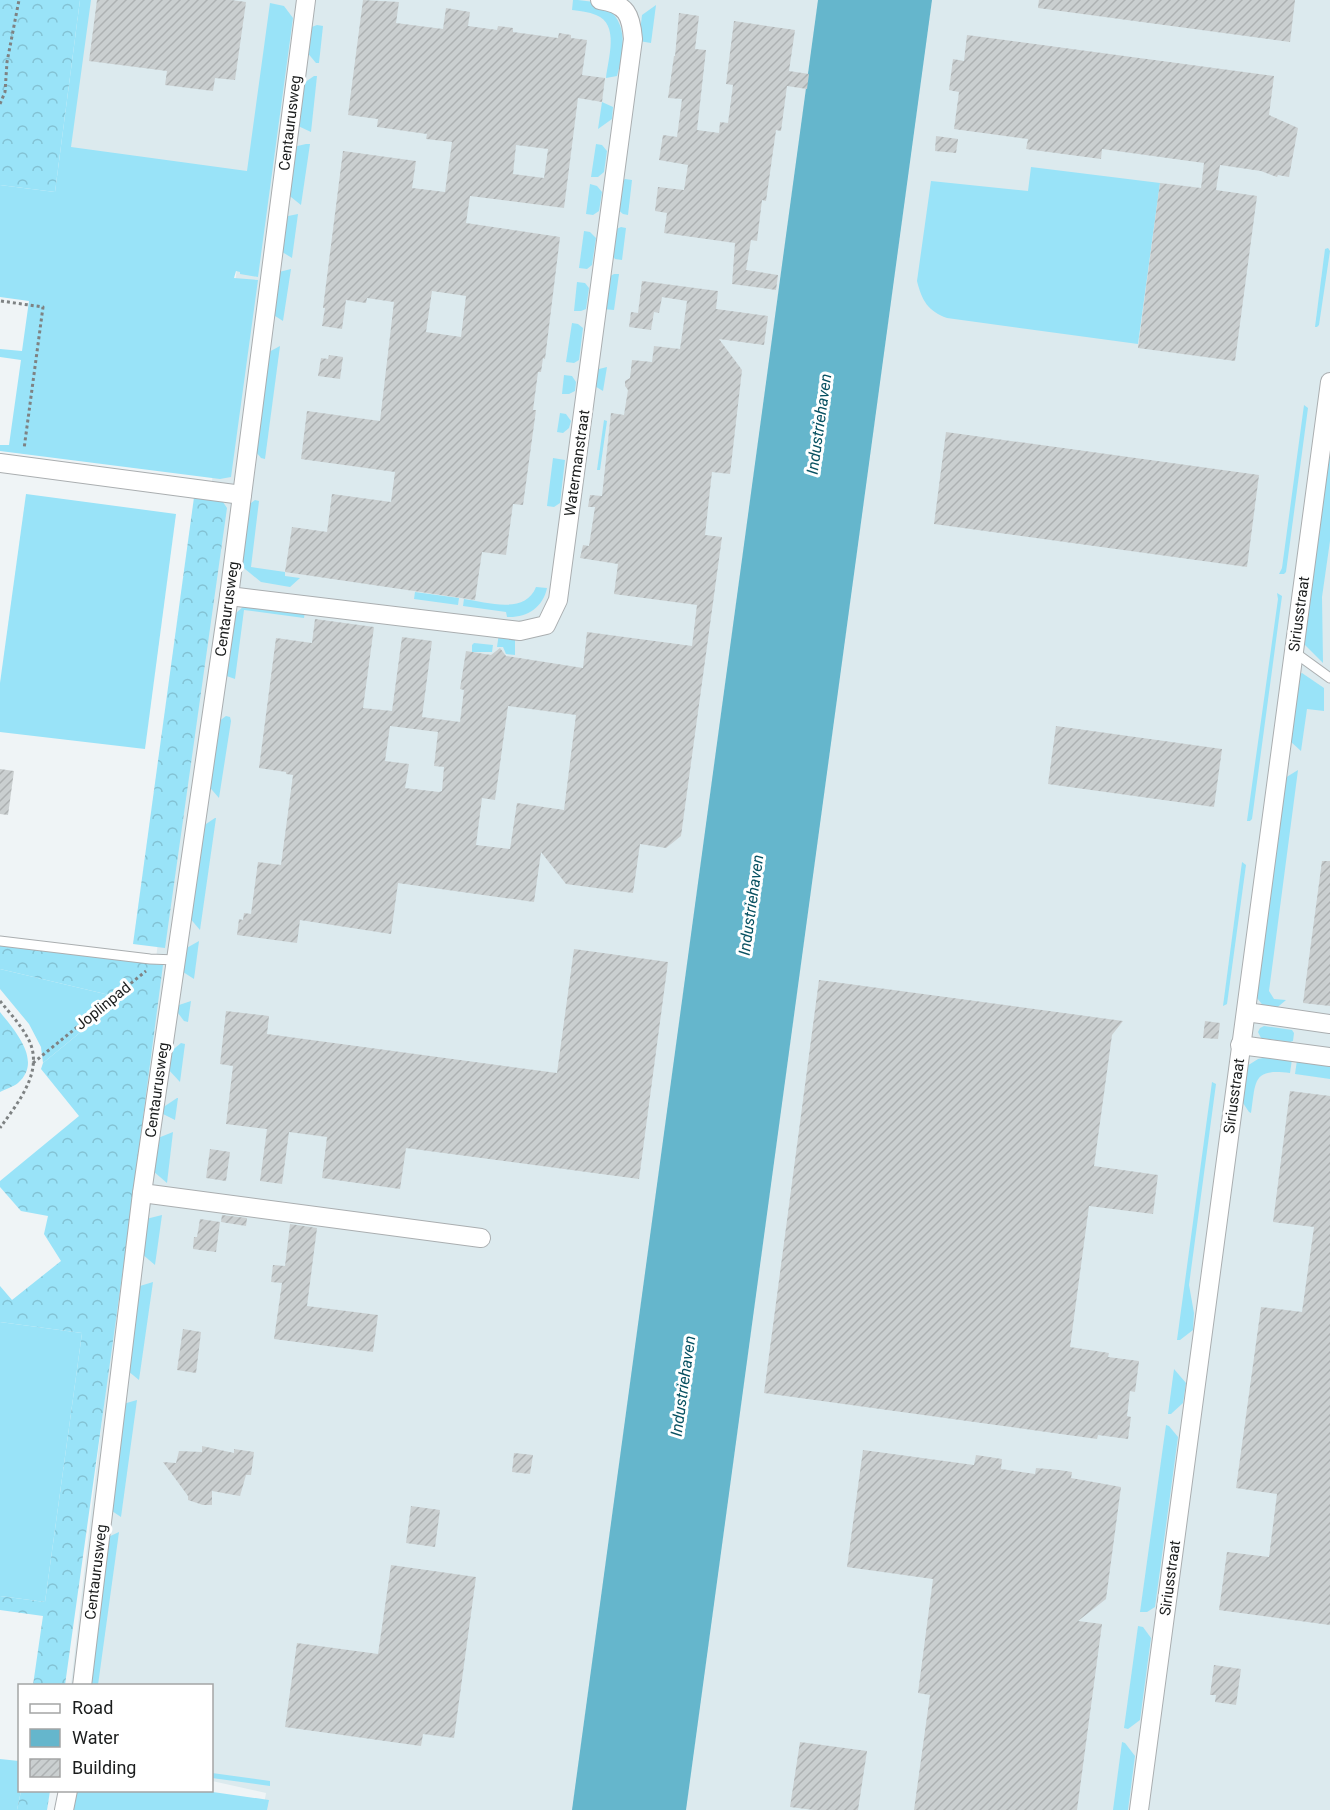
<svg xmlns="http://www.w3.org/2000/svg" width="1330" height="1810" viewBox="0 0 1330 1810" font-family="Roboto,sans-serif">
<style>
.built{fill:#dceaee}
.grass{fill:#99e3f8}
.forest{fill:url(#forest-crowns)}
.water{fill:#65b6cc}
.building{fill:url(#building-hatch);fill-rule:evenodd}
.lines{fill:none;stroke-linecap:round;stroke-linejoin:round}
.service-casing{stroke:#aaaeb0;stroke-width:11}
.minor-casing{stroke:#aaaeb0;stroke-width:20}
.path{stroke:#7e8283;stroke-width:3;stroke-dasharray:3 3;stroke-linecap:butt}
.service{stroke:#fff;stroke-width:9}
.minor{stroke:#fff;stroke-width:18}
.labels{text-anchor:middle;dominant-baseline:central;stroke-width:6;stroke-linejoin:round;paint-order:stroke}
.street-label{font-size:15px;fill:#1b1d1d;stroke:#fff}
.water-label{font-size:16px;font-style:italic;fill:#085161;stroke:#fff}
</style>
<defs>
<pattern id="forest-crowns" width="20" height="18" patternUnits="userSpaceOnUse" patternTransform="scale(1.5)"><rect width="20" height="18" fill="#99e3f8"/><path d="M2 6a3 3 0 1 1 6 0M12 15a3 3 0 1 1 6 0" fill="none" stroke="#83c2d4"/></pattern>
<pattern id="building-hatch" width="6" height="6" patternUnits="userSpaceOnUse" patternTransform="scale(1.5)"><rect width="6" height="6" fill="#cacfd0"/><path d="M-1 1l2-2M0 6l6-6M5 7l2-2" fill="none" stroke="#adb1b2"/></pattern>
</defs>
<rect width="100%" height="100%" fill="#eff4f6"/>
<g class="built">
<path d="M 86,0 L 828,0 L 583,1810 L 263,1810 L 266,1793 L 212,1781 L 212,1686 L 71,1685 L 247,182 L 62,162 Z"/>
<path d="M 919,0 L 1330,0 L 1330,1810 L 679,1810 Z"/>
</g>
<g class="grass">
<path d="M 80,0 L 91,0 L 71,147 L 247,171 L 270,3 L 284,6 L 293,18 L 258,277 L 240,274 L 240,272 L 236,271 L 234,278 L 258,280 L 231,477 L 220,479 L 0,451 L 0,445 L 9,445 L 21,360 L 0,357 L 0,349 L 22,351 L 29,301 L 0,297 L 0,185 L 55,192 Z"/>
<path d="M 573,0 C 624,0 630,35 617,76 L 606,78 C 608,59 620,24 596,15 C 589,12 580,11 572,10 Z"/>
<path d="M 656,5 L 651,43 L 639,41 L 642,15 Z"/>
<path d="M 317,25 L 323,26 L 319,63 L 316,63 L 306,51 L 309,28 Z"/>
<path d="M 314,76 L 317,76 L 311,132 L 296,125 L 301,85 Z"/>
<path d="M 602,102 L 613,107 L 612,119 L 598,129 Z"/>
<path d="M 306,144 L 310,144 L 301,205 L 286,193 L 293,147 Z"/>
<path d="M 596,144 L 602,145 L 607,151 L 604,172 L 598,177 L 591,177 Z"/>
<path d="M 1031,167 L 1160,183 L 1138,344 L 947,318 C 928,311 922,301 917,281 L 931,181 L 1028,191 Z"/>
<path d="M 625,179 L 632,180 L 628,215 L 623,214 L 617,209 L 620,183 Z"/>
<path d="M 590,184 L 597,186 L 602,192 L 599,211 L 593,215 L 586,214 Z"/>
<path d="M 298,214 L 292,258 L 279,250 L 283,217 Z"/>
<path d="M 621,227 L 626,228 L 622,260 L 615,259 L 611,253 L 614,230 Z"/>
<path d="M 584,231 L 590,232 L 596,238 L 592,265 L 587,269 L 579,268 Z"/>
<path d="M 1328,248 L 1330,251 L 1319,325 L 1317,327 L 1315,327 L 1325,249 Z"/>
<path d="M 291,269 L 283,321 L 272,314 L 275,273 Z"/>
<path d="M 614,274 L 619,274 L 614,310 L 603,309 L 607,278 Z"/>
<path d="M 577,282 L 585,283 L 589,288 L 586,309 L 581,311 L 574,311 Z"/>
<path d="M 572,323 L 578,324 L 583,328 L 579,360 L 574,363 L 566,362 Z"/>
<path d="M 280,346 L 265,459 L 261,458 L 252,447 L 267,353 Z"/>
<path d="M 607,367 L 603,391 L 593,385 L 595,370 Z"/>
<path d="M 564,375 L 572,376 L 576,382 L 575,391 L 569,394 L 562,394 Z"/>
<path d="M 1304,405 L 1308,408 L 1286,572 L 1284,574 L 1279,574 L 1282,568 Z"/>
<path d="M 560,413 L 566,414 L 571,421 L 569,428 L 563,433 L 557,432 Z"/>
<path d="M 604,420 L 607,421 L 600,470 L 597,470 Z"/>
<path d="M 1330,450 L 1330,541 L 1322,597 L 1323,663 L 1303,643 Z"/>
<path d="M 553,458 L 565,460 L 560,503 L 554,507 L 547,506 Z"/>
<path d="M 26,494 L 176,514 L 145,749 L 0,732 L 0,683 Z"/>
<path d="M 255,500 L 259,501 L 251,567 L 285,572 L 285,576 L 300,578 L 290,587 L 261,582 L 245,569 L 242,565 L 243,509 Z"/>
<path d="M 536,587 L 547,588 C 543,608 526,618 507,617 L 506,612 L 463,606 L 464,599 C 487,602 525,615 536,587 Z"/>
<path d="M 415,592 L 459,598 L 458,605 L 414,599 Z"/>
<path d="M 1277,593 L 1282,596 L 1252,819 L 1250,821 L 1247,821 L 1278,599 Z"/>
<path d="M 244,606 L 305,611 L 304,618 L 244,610 L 235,679 L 221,674 L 236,613 Z"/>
<path d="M 499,633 L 515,638 L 515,655 L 506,654 L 503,647 L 497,647 Z"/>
<path d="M 474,643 L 493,645 L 492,652 L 472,652 L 472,645 Z"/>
<path d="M 1302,673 L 1324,688 L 1324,711 L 1307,709 L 1301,751 L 1290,741 L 1300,674 Z"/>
<path d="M 226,716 L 230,717 L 231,721 L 219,798 L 206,783 L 214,725 Z"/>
<path d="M 1298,770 L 1269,991 L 1274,999 L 1286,1000 L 1273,1011 L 1265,1008 L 1257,998 L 1285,778 Z"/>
<path d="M 215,818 L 216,818 L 200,930 L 188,916 L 200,828 Z"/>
<path d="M 1242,862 L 1246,865 L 1227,1004 L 1223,1006 Z"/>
<path d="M 199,941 L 194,979 L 180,970 L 183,950 Z"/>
<path d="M 0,969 L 122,998 L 43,1063 L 41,1047 L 29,1024 L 0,989 Z"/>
<path d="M 191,1001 L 188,1022 L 184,1021 L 175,1009 L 176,1006 Z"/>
<path d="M 1264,1026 L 1292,1030 L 1294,1033 L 1293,1041 L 1290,1042 L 1261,1038 L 1258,1032 L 1260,1028 Z"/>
<path d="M 181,1043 L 185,1044 L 180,1082 L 167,1068 L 169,1053 Z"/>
<path d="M 1268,1057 L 1292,1059 L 1290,1073 C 1252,1068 1256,1081 1251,1113 L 1249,1112 L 1241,1100 L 1247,1066 L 1258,1059 Z"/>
<path d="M 1297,1060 L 1330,1064 L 1330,1079 L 1295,1074 Z"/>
<path d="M 1212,1082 L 1216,1084 L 1189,1285 L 1194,1313 L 1193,1330 L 1180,1340 L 1177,1340 Z"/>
<path d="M 177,1098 L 178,1098 L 175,1120 L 161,1113 L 162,1108 Z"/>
<path d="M 173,1132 L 167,1183 L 153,1171 L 158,1138 Z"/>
<path d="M 162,1215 L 155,1265 L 142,1254 L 146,1219 Z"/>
<path d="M 153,1282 L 139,1380 L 128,1371 L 140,1286 Z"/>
<path d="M 0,1322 L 82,1333 L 45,1602 L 0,1596 Z"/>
<path d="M 1174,1369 L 1186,1383 L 1183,1403 L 1171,1414 L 1168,1414 Z"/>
<path d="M 137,1400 L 121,1517 L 109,1509 L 123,1404 Z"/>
<path d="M 1166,1425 L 1169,1426 L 1178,1437 L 1155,1607 L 1147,1612 L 1140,1612 Z"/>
<path d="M 119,1532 L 98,1685 L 83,1686 L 106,1538 Z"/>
<path d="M 1138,1626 L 1143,1627 L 1151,1638 L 1140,1720 L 1128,1729 L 1124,1728 Z"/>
<path d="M 1122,1742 L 1125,1743 L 1135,1756 L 1128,1810 L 1113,1810 Z"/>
<path d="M 0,1759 L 19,1761 L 21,1791 L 17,1810 L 0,1810 Z"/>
<path d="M 212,1773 L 270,1781 L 270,1786 L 212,1778 Z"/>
<path d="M 199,1790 L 269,1800 L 267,1810 L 66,1810 L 69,1791 Z"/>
</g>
<g class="forest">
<path d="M 0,0 L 80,0 L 55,192 L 0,185 Z"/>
<path d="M 195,490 L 219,496 L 227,508 L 165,948 L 133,944 Z"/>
<path d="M 0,944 L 163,965 L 125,1255 L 65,1685 L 33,1685 L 43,1616 L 0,1610 L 0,1596 L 45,1602 L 82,1333 L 0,1322 L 0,1286 L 12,1300 L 61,1261 L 44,1234 L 48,1216 L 21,1211 L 0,1187 L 0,1181 L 79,1116 L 41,1069 L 43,1063 L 122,998 L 0,969 Z"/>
<path d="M 0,1012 C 15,1031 43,1061 18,1083 C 13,1087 5,1089 0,1092 Z"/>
<path d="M 21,1791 L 50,1791 L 47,1810 L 17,1810 Z"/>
</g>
<path class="water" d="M 818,0 L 932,0 L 686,1810 L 572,1810 Z"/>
<g class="building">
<path d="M 97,0 L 231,0 L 246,2 L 235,80 L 215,78 L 213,91 L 165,85 L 167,71 L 89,61 Z"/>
<path d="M 363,0 L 399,2 L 396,23 L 443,29 L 446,8 L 470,12 L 468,26 L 497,30 L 498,26 L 513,28 L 513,32 L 558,38 L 559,33 L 571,35 L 571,38 L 587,40 L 582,75 L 605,78 L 602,102 L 578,98 L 564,208 L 470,196 L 466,223 L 560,237 L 545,359 L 543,358 L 541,372 L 538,372 L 533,410 L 536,410 L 523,505 L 513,504 L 506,555 L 482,552 L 475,600 L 285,572 L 292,527 L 327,532 L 332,494 L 391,502 L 395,472 L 301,459 L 307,411 L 380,421 L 394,302 L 367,298 L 366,303 L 346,300 L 342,329 L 322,326 L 325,308 L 323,308 L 343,151 L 416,161 L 412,188 L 445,192 L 452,142 L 426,139 L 427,134 L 377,127 L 378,119 L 348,115 ZM 516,145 L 548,149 L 544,178 L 513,174 ZM 432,291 L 466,296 L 461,337 L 426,332 Z"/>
<path d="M 1039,0 L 1295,0 L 1290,42 L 1038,8 Z"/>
<path d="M 679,13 L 699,16 L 695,49 L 706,50 L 697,130 L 719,133 L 720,122 L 728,123 L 733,85 L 726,84 L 734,21 L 795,30 L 789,71 L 809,74 L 807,89 L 787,86 L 781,131 L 776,130 L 766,201 L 762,200 L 757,241 L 751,240 L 746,270 L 778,275 L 776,290 L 732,284 L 735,243 L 664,233 L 667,213 L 655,211 L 658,187 L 684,190 L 688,165 L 659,160 L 663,135 L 677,137 L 682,99 L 668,98 L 674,56 L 675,56 Z"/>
<path d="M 967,35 L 1274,76 L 1269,115 L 1298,128 L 1289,177 L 1278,175 L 1277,177 L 1261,171 L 1220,165 L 1216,190 L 1257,196 L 1235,361 L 1138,348 L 1160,183 L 1201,188 L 1204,163 L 1102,149 L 1101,159 L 1026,149 L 1028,139 L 954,129 L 959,92 L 949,90 L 953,59 L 964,61 Z"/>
<path d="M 936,136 L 958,139 L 956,153 L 935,151 Z"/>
<path d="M 642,281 L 718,291 L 716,309 L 768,316 L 764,345 L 719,339 L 742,370 L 730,474 L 712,472 L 705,535 L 722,537 L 681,836 L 666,848 L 640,844 L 633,893 L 566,884 L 541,852 L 534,902 L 398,883 L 391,934 L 300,920 L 297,943 L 237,935 L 239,919 L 243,920 L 244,913 L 251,914 L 258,862 L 281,865 L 293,775 L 286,774 L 286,772 L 259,768 L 276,638 L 312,643 L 315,619 L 374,627 L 363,708 L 392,711 L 402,637 L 432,641 L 422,717 L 460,722 L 464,690 L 460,689 L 466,651 L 491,655 L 500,648 L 506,656 L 583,668 L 587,632 L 692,646 L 697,605 L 614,594 L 618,564 L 580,558 L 583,545 L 589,546 L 595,507 L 588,507 L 590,495 L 602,496 L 611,413 L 624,415 L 628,390 L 625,386 L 625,381 L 630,378 L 632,360 L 652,362 L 654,346 L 680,349 L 687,301 L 662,297 L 659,313 L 654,312 L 651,330 L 629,327 L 631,312 L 638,313 ZM 508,706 L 576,715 L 564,810 L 517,803 L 510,849 L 476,845 L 482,798 L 495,800 ZM 390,726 L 438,732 L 434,766 L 444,767 L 442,791 L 439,792 L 405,788 L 409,764 L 385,761 Z"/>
<path d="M 329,355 L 343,357 L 340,379 L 318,376 L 321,358 L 328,359 Z"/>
<path d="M 946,432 L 1259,475 L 1247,567 L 934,524 Z"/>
<path d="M 1056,726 L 1222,749 L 1214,807 L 1048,784 Z"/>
<path d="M 0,769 L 14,771 L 8,815 L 0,814 Z"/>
<path d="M 1322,861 L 1330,861 L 1330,1006 L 1303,1003 Z"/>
<path d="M 574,949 L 668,962 L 639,1179 L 406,1148 L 400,1189 L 322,1178 L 327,1137 L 289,1132 L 282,1184 L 260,1181 L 267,1129 L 226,1124 L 233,1066 L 220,1064 L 226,1011 L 269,1016 L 267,1034 L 557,1073 Z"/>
<path d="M 819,980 L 1123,1021 L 1112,1035 L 1094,1166 L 1158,1175 L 1153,1214 L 1089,1206 L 1070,1347 L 1109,1353 L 1108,1357 L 1139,1361 L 1135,1392 L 1130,1391 L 1127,1416 L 1131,1417 L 1128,1439 L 1098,1435 L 1097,1439 L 764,1393 Z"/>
<path d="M 1205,1021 L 1220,1023 L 1218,1039 L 1203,1038 Z"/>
<path d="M 1290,1091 L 1330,1096 L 1330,1625 L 1219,1610 L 1227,1552 L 1269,1557 L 1277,1494 L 1236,1488 L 1261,1307 L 1302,1312 L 1314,1227 L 1273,1222 Z"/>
<path d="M 210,1149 L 230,1152 L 226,1181 L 206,1178 Z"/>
<path d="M 222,1215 L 247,1218 L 246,1226 L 221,1222 Z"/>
<path d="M 200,1219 L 220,1222 L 216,1252 L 193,1249 L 194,1237 L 197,1237 Z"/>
<path d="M 290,1224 L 317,1228 L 307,1306 L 378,1315 L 373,1352 L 274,1339 L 282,1283 L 271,1282 L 273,1265 L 285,1266 Z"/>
<path d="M 183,1329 L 201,1332 L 196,1373 L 177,1370 Z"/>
<path d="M 202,1446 L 234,1453 L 234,1449 L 254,1452 L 251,1475 L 246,1475 L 240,1496 L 212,1491 L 212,1505 L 203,1505 L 188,1500 L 188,1496 L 163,1462 L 176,1463 L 179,1451 L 202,1452 Z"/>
<path d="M 863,1450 L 974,1465 L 976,1455 L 1002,1459 L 1001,1469 L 1035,1474 L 1036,1468 L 1059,1470 L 1072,1472 L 1071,1478 L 1121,1487 L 1106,1599 L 1078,1621 L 1102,1624 L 1077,1810 L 914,1810 L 930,1695 L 918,1693 L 933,1579 L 847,1567 Z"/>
<path d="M 514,1453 L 533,1455 L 530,1474 L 512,1472 Z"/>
<path d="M 411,1506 L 440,1510 L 435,1547 L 406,1543 Z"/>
<path d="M 391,1565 L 476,1577 L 454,1738 L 423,1734 L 421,1746 L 285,1727 L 297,1643 L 378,1654 Z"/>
<path d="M 1214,1665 L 1241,1669 L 1236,1705 L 1215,1702 L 1216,1695 L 1210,1695 Z"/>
<path d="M 800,1742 L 867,1751 L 858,1810 L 814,1810 L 790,1807 Z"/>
</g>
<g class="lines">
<g class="service-casing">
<g id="service">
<path d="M 1294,652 L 1330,678"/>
<path d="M 0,941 L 150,959 L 176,960"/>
</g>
</g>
<g class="minor-casing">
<g id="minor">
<path d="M 0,463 L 242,495"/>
<path d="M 229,596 L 520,631 L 546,625 L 558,600 L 633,39 C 631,15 627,4 600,0"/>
<path d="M 1246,1012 L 1330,1024"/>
<path d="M 1240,1045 L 1330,1057"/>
<path d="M 142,1193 L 481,1238"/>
<path d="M 82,1686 L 142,1193 L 229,596 L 306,0"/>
<path d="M 64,1810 L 68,1790"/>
<path d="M 1139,1810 L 1330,382"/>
</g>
</g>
<g class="path">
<path d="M 0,104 L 5,92 L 7,62 L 19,0"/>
<path d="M 1,301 L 43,307 L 24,449"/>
<path d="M 0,1001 C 9,1012 19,1023 26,1035 C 47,1068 19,1101 0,1128"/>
<path d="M 33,1063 L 146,971"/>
</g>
<use href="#service" class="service"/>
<use href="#minor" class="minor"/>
</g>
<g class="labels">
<g class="street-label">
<text transform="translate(290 123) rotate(-83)">Centaurusweg</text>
<text transform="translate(577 463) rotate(-82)">Watermanstraat</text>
<text transform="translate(227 609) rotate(-82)">Centaurusweg</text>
<text transform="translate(1299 614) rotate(-82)">Siriusstraat</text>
<text transform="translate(103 1006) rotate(-39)">Joplinpad</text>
<text transform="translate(157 1090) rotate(-82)">Centaurusweg</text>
<text transform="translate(1234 1096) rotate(-82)">Siriusstraat</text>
<text transform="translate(96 1572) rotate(-83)">Centaurusweg</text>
<text transform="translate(1170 1578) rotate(-82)">Siriusstraat</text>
</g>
<g class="water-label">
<text transform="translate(819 424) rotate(-82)">Industriehaven</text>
<text transform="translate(751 905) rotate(-82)">Industriehaven</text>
<text transform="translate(683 1386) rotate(-82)">Industriehaven</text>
</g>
</g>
<rect x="18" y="1684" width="195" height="108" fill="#ffffff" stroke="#a4a5a5" stroke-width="1.5"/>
<rect x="30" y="1704" width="30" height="9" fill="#ffffff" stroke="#a4a5a5" stroke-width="1.5"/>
<text x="72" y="1714" font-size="18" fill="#1b1d1d">Road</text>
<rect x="30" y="1729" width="30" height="18" fill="#65b6cc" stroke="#a4a5a5" stroke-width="1.5"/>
<text x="72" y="1744" font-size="18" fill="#1b1d1d">Water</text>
<rect x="30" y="1759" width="30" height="18" fill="url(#building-hatch)" stroke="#a4a5a5" stroke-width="1.5"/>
<text x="72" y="1774" font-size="18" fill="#1b1d1d">Building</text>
</svg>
